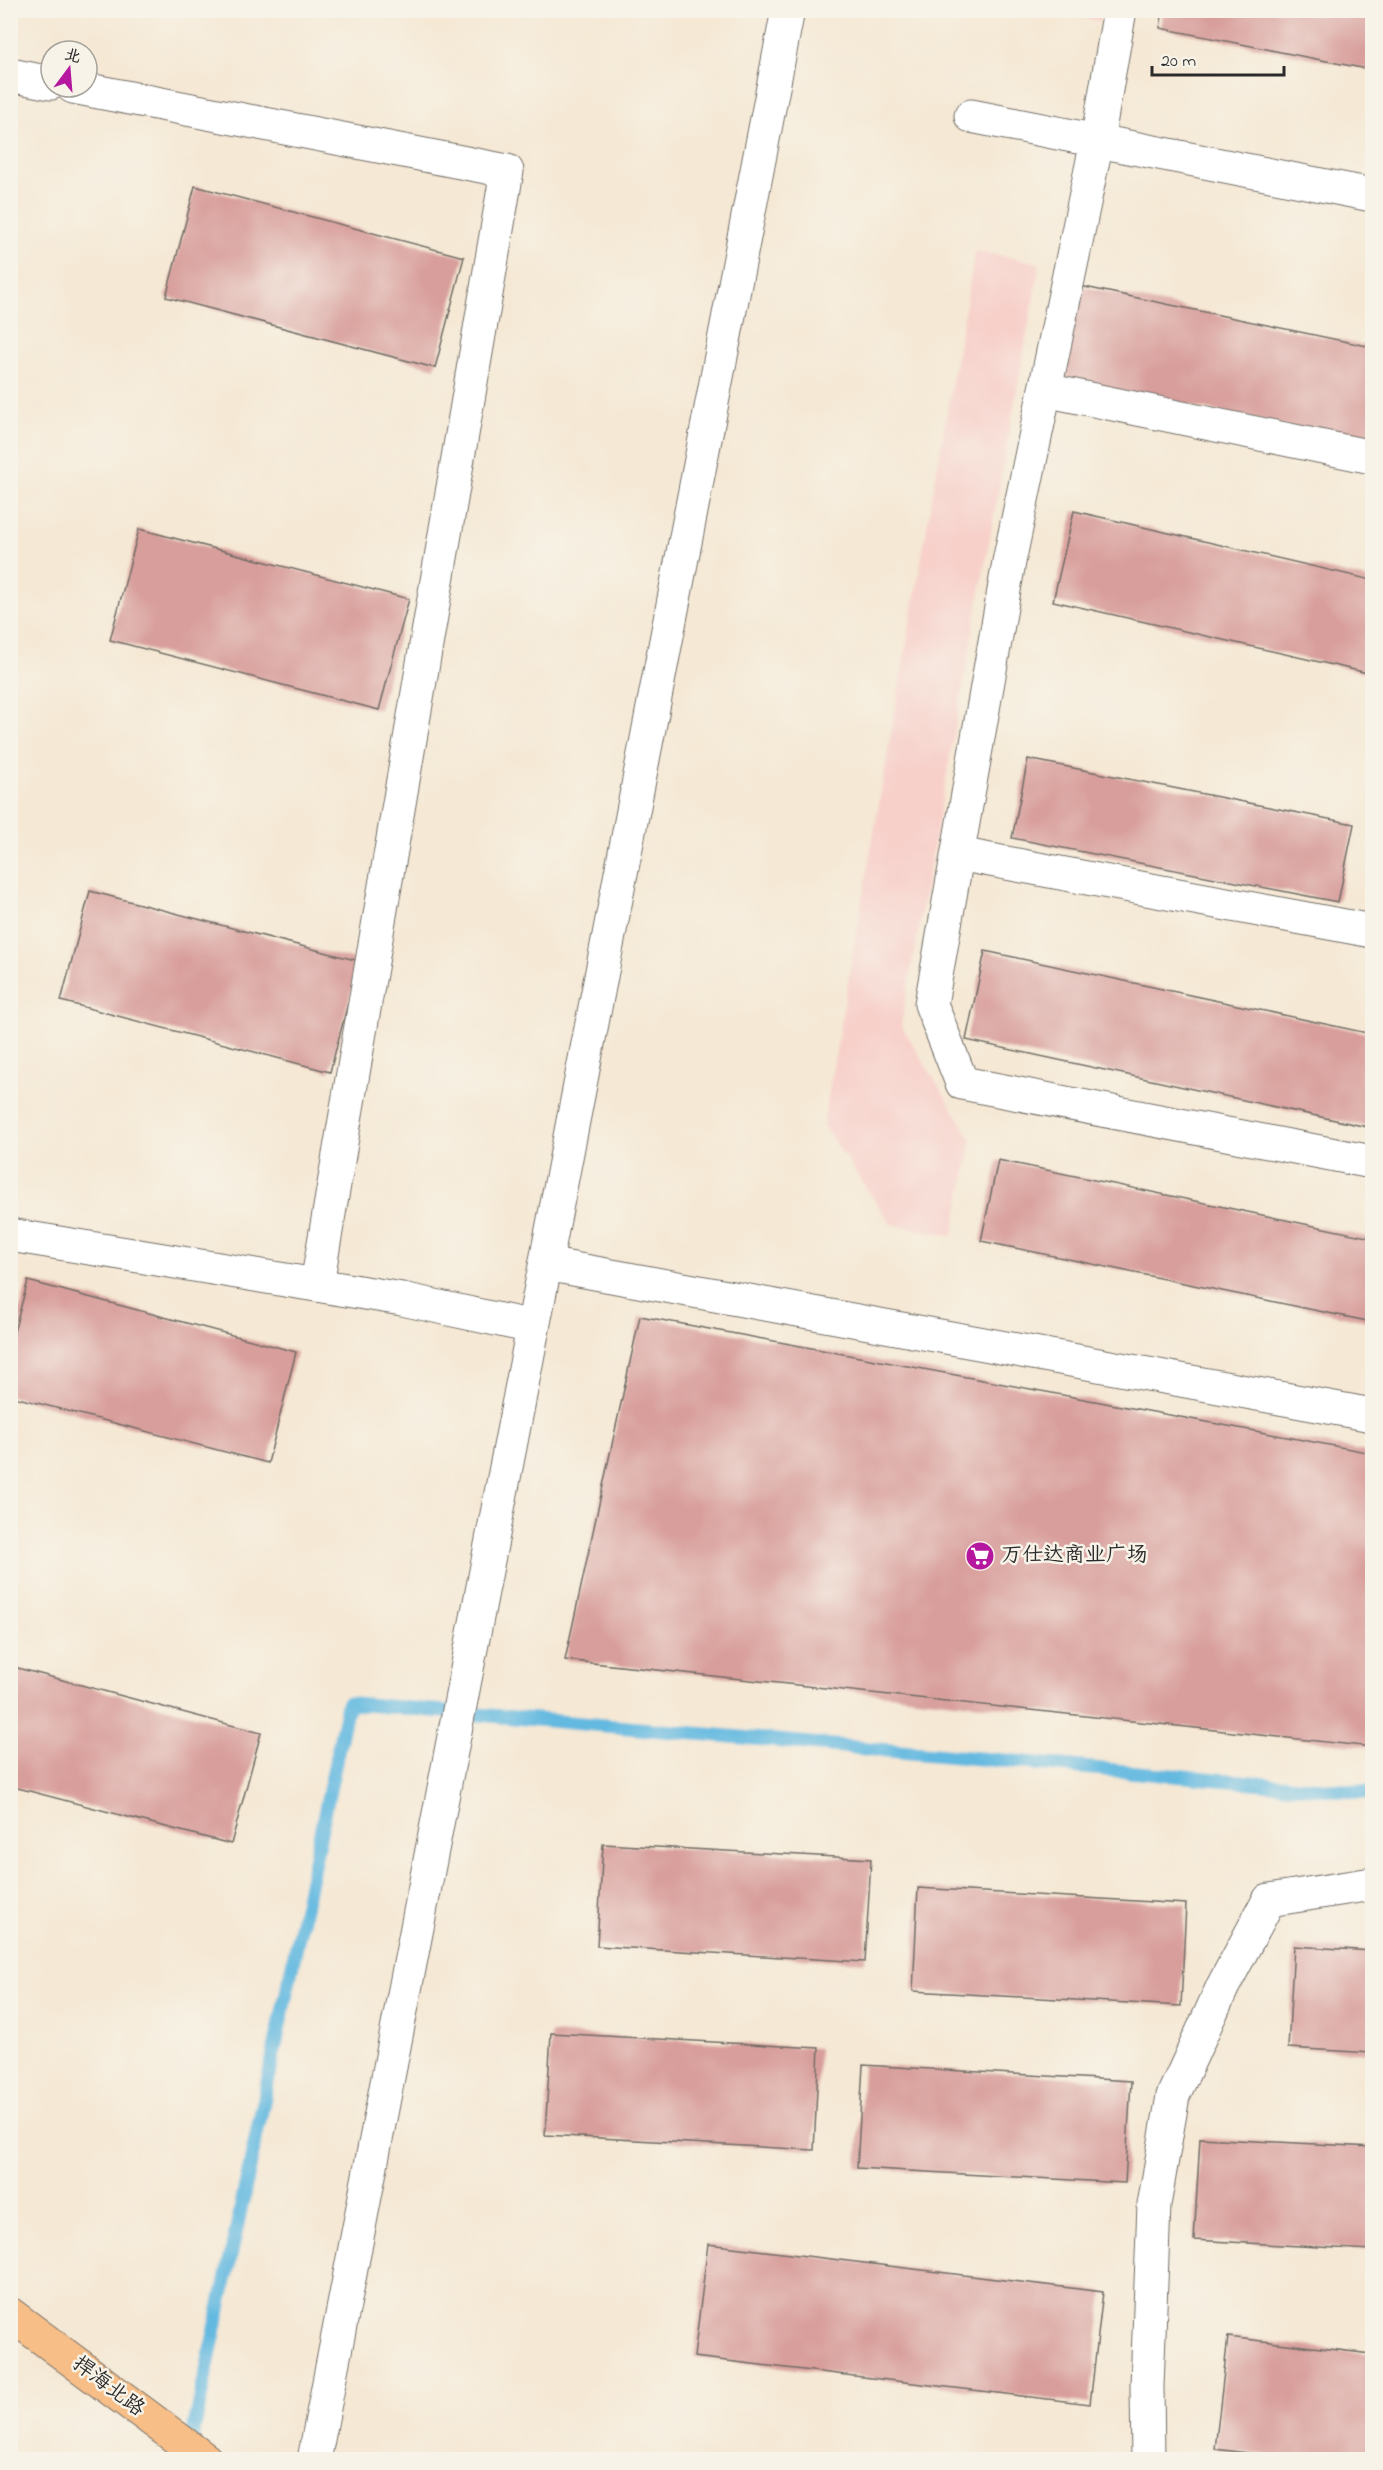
<svg xmlns="http://www.w3.org/2000/svg" width="1383" height="2470" viewBox="0 0 1383 2470" font-family="'Indie Flower','LXGW WenKai TC',sans-serif">
<style>
.built{fill:#f7d0ca}
.lines{fill:none;stroke-linecap:round;stroke-linejoin:round}
.stream{stroke:#64b9e0;stroke-width:14}
.building{fill:#d89e9b}
.minor-casing{stroke:#726d66;stroke-width:35}
.major-casing{stroke:#726d66;stroke-width:35}
.minor{stroke:#fff;stroke-width:33}
.major{stroke:#f7be87;stroke-width:33}
.labels{text-anchor:middle;dominant-baseline:central;stroke-width:5;stroke-linejoin:round;paint-order:stroke}
.poi-label{font-size:21px;fill:#2b2b2b;stroke:#f7f3e8;text-anchor:start}
.street-label{font-size:21px;fill:#2b2b2b;stroke:#f7f3e8}
</style>
<rect width="100%" height="100%" fill="#f7f3e8"/>
<filter id="ink" filterUnits="userSpaceOnUse"><feTurbulence type="fractalNoise" baseFrequency=".0167" numOctaves="2"/><feDisplacementMap in="SourceGraphic" scale="12" xChannelSelector="R" yChannelSelector="G"/><feConvolveMatrix kernelMatrix="1 2 1 2 8 2 1 2 1" color-interpolation-filters="sRGB"/></filter>
<filter id="wash" filterUnits="userSpaceOnUse"><feTurbulence type="fractalNoise" baseFrequency=".008" numOctaves="4" result="noise"/><feDisplacementMap in="SourceGraphic" scale="24" xChannelSelector="R" yChannelSelector="G"/><feGaussianBlur stdDeviation="1.35" result="paint"/><feColorMatrix in="noise" values="0 0 0 0 0 0 0 0 0 0 0 0 0 0 0 0 0 1.4 0 .05"/><feComposite in="paint" operator="in"/></filter>
<g filter="url(#wash)">
<rect width="100%" height="100%" fill="#f5e8d4"/>
<g class="built">
<path d="M 1034,11 L 1102,10 L 1102,11 L 1100,21 Z"/>
<path d="M 975,251 L 1040,263 L 901,1025 L 972,1140 L 953,1236 L 891,1224 L 823,1125 Z"/>
</g>
<g class="lines">
<path class="stream" d="M 190,2448 L 348,1703 L 1372,1793"/>
</g>
<g id="blocks">
<g class="building">
<path d="M 1163,10 L 1372,10 L 1372,70 L 1160,28 Z"/>
<path d="M 195,186 L 464,257 L 435,368 L 166,297 Z"/>
<path d="M 1080,286 L 1372,347 L 1372,444 L 1061,379 Z"/>
<path d="M 1074,511 L 1372,580 L 1372,674 L 1053,601 Z"/>
<path d="M 139,529 L 409,599 L 379,710 L 110,640 Z"/>
<path d="M 1028,759 L 1354,824 L 1338,902 L 1012,838 Z"/>
<path d="M 90,891 L 359,961 L 330,1072 L 61,1001 Z"/>
<path d="M 985,951 L 1372,1034 L 1372,1128 L 966,1040 Z"/>
<path d="M 998,1160 L 1372,1238 L 1372,1322 L 981,1241 Z"/>
<path d="M 28,1281 L 296,1352 L 268,1463 L 10,1396 L 10,1346 Z"/>
<path d="M 640,1316 L 1372,1453 L 1372,1747 L 565,1660 Z"/>
<path d="M 10,1666 L 261,1733 L 231,1844 L 10,1786 Z"/>
<path d="M 603,1844 L 871,1859 L 865,1962 L 597,1946 Z"/>
<path d="M 918,1888 L 1186,1904 L 1181,2006 L 913,1991 Z"/>
<path d="M 1294,1946 L 1372,1951 L 1372,2053 L 1288,2048 Z"/>
<path d="M 551,2033 L 819,2048 L 814,2150 L 545,2135 Z"/>
<path d="M 863,2065 L 1131,2081 L 1125,2183 L 857,2168 Z"/>
<path d="M 1200,2138 L 1372,2147 L 1372,2250 L 1194,2240 Z"/>
<path d="M 708,2244 L 1103,2292 L 1090,2404 L 694,2357 Z"/>
<path d="M 1228,2337 L 1372,2354 L 1372,2460 L 1302,2460 L 1215,2449 Z"/>
</g>
</g>
</g>
<g filter="url(#ink)">
<use href="#blocks" fill-opacity="0" stroke="#726d66" stroke-width="1.5"/>
<g class="lines">
<g class="minor-casing">
<g id="minor">
<path d="M 1120,10 L 1097,141 L 1009,562 L 931,1004 L 962,1083 L 1372,1162"/>
<path d="M 10,75 L 51,83"/>
<path d="M 73,87 L 507,171 L 317,1284"/>
<path d="M 971,116 L 1372,195"/>
<path d="M 1045,390 L 1372,457"/>
<path d="M 958,854 L 1372,931"/>
<path d="M 10,1235 L 402,1299 L 533,1327"/>
<path d="M 546,1264 L 1372,1415"/>
<path d="M 314,2460 L 788,10"/>
<path d="M 1148,2460 L 1147,2386 L 1154,2205 L 1173,2096 L 1223,1986 L 1269,1900 L 1372,1884"/>
</g>
</g>
<g class="major-casing">
<path id="major" d="M 10,2314 L 206,2460"/>
</g>
<use href="#minor" class="minor"/>
<use href="#major" class="major"/>
</g>
</g>
<defs>
<g id="supermarket-disc" transform="scale(1.5)"><circle r="9.5" fill="#b5179e" stroke="#f7f3e8"/><path d="M-6-5.5h2.5l.6 2H6L4.5 2H-2.5L-4.4-4H-6ZM-1.5 3.2a1.3 1.3 0 1 0 .1 0ZM3 3.2a1.3 1.3 0 1 0 .1 0Z" fill="#fff"/></g>
</defs>
<g fill-rule="evenodd">
<use href="#supermarket-disc" x="980" y="1556"/>
</g>
<g class="labels">
<g class="poi-label">
<text x="1001" y="1556">万仕达商业广场</text>
</g>
<g class="street-label">
<text transform="translate(108 2387) rotate(37)">捍海北路</text>
</g>
</g>
<rect width="1383" height="2470" fill="none" stroke="#f7f3e8" stroke-width="36"/>
<g transform="translate(69 69) rotate(16)"><circle r="28" fill="#f7f3e8" stroke="#a5a39c" stroke-width="1.5"/>
<path d="M0-4.5L10 22L0 15L-10 22Z" fill="#b5179e"/>
<text y="-9" font-size="16" font-weight="bold" text-anchor="middle" fill="#2b2b2b">北</text>
</g>
<path d="M1152 66v9h132v-9" fill="none" stroke="#2b2b2b" stroke-width="3"/>
<text x="1161" y="66" font-size="18" fill="#2b2b2b" stroke="#f7f3e8" stroke-width="4.5" paint-order="stroke">20 m</text>
</svg>
